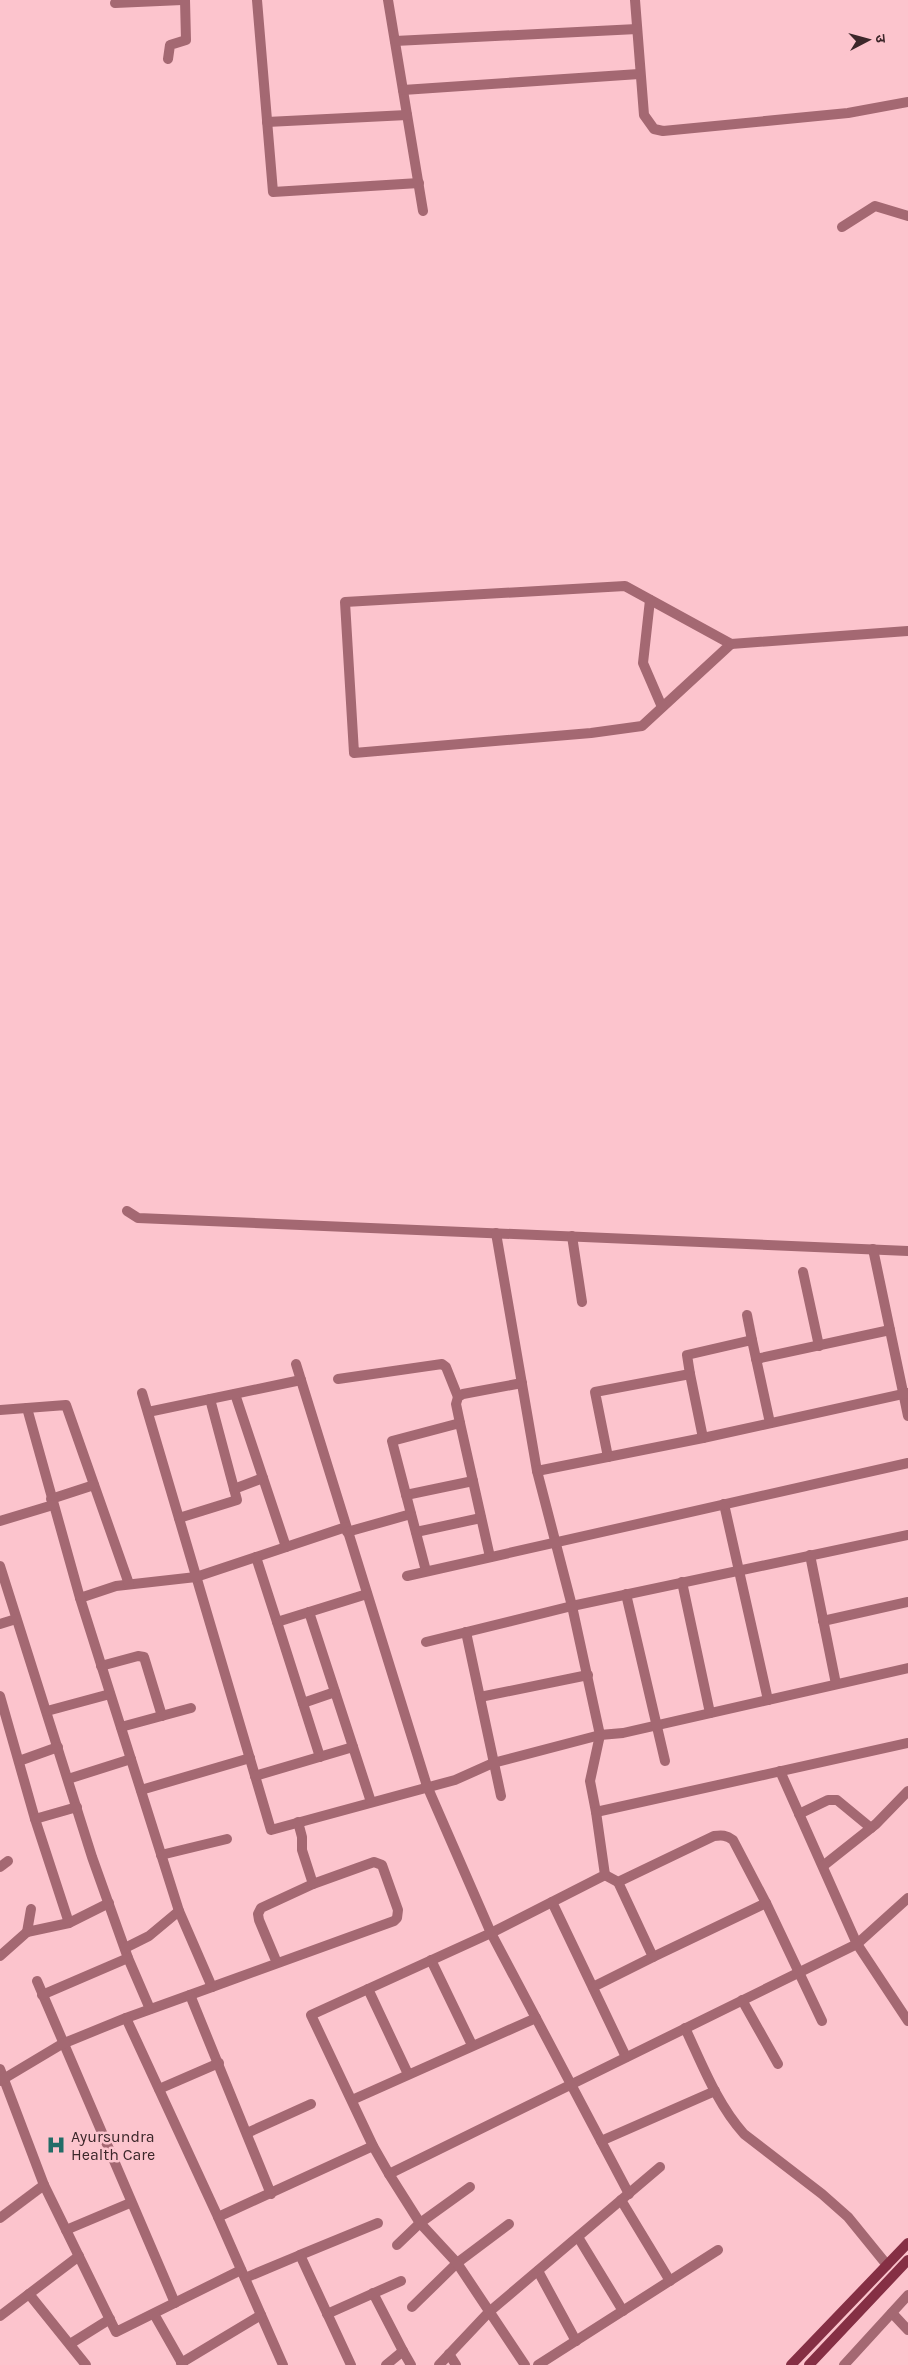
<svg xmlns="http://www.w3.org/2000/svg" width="908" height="2365" viewBox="0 0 908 2365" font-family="Karla,'Noto Sans Devanagari',sans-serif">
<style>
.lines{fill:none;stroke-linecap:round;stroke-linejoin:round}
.street{stroke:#a46872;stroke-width:10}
.secondary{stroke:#852f44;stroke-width:10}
.labels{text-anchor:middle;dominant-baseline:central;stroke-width:5;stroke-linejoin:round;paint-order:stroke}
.poi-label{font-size:16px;fill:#3c272a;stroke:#fcc4cd;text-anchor:start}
</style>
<rect width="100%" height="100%" fill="#fcc4cd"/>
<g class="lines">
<g class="street">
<path d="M 257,0 L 273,192 L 419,183"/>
<path d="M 388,0 L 423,211"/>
<path d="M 635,0 L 644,115 L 654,129 L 663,131 L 848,113 L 908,102"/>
<path d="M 115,3 L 182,0"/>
<path d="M 395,41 L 637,29"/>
<path d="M 168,59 L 170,45 L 186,40 L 185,0"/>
<path d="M 403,90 L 639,74"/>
<path d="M 267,122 L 407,115"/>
<path d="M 842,227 L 875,206 L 908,216"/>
<path d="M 625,586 L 731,644 L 642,726 L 591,733 L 354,753 L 345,602 Z"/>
<path d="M 650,600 L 643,663 L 662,707"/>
<path d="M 731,644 L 908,631"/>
<path d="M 127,1211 L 138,1218 L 908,1251"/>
<path d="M 496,1233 L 537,1471 L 572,1606 L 600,1735 L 590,1781 L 596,1812 L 908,1743"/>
<path d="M 572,1236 L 582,1302"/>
<path d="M 873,1249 L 908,1416"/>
<path d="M 803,1272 L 819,1346"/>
<path d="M 747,1315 L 752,1340"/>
<path d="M 756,1359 L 890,1330"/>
<path d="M 296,1364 L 427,1786 L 491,1933 L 629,2194"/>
<path d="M 690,1374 L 687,1355 L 752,1340 L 770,1423"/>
<path d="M 338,1379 L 442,1364 L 446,1367 L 458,1397"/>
<path d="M 142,1393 L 271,1830 L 455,1780 L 493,1763 L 600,1735 L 623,1733 L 908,1668"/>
<path d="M 235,1394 L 286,1547"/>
<path d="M 27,1408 L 80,1598 L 116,1586 L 196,1577 L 346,1527"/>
<path d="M 0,1410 L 66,1405 L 129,1584"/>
<path d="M 148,1412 L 301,1380"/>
<path d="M 460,1423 L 456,1404 L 458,1397 L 463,1394 L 522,1383"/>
<path d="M 608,1457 L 595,1392 L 690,1374 L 703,1438"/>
<path d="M 537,1471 L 703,1438 L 908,1393"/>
<path d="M 234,1489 L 263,1478"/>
<path d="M 406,1495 L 473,1481"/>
<path d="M 51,1499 L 94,1485"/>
<path d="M 724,1504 L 768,1700"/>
<path d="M 179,1518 L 237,1500 L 210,1399"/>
<path d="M 0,1521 L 53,1505"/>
<path d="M 347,1532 L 411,1514"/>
<path d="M 416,1532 L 481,1518"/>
<path d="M 810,1555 L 836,1684"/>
<path d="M 256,1557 L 277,1622 L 367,1594"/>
<path d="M 0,1566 L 92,1857 L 128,1958 L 150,2009"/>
<path d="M 426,1571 L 392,1441 L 460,1423 L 490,1557"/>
<path d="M 407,1576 L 908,1463"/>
<path d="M 682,1582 L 710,1713"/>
<path d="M 626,1594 L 665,1761"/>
<path d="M 80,1598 L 179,1911 L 212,1987 L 394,1921 L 397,1918 L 398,1910 L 382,1865 L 374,1862 L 313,1884 L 261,1908 L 258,1914 L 259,1920 L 277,1963"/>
<path d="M 309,1612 L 371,1802"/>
<path d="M 823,1621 L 908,1602"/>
<path d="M 277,1622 L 320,1757"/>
<path d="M 0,1624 L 16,1619"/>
<path d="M 466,1632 L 501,1796"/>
<path d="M 426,1642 L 572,1606 L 908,1535"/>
<path d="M 101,1666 L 138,1656 L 144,1657 L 162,1716"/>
<path d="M 0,1696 L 35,1819 L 69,1923"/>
<path d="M 480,1697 L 588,1675"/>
<path d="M 303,1703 L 335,1692"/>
<path d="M 47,1711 L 110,1694"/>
<path d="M 121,1727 L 191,1708"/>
<path d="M 19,1761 L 58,1747"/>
<path d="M 780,1771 L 857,1944 L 908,1898"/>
<path d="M 255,1776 L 353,1747"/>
<path d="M 68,1779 L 131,1759"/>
<path d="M 141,1790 L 250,1758"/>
<path d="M 799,1814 L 828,1800 L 837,1800 L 871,1828"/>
<path d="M 35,1819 L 77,1807"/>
<path d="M 298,1822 L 302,1837 L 302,1850 L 313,1884"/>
<path d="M 161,1855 L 227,1839"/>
<path d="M 823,1866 L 876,1824 L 908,1791"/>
<path d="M 0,1867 L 8,1861"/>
<path d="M 605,1875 L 618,1882 L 714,1836 C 722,1835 726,1835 733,1840 L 766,1903 L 822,2021"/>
<path d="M 618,1882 L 653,1957 L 766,1903"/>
<path d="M 552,1902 L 626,2057"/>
<path d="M 31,1909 L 27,1932 L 69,1923 L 109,1903"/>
<path d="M 125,1948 L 149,1936 L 179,1911"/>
<path d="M 0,1956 L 27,1932"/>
<path d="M 431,1960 L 472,2045"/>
<path d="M 37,1981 L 175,2303"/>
<path d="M 212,1987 L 126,2018 L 218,2217 L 373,2146"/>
<path d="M 593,1987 L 653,1957"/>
<path d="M 368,1989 L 408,2074"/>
<path d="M 42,1995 L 128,1958"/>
<path d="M 190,1995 L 271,2194"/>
<path d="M 742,2000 L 778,2064"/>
<path d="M 685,2028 C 702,2064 717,2104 744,2134 L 822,2194 L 848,2217 L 887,2265"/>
<path d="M 0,2069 L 44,2185 L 116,2332 L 241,2270"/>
<path d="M 0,2081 L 62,2044 L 126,2018"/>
<path d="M 159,2089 L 219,2063"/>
<path d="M 352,2100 L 536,2018"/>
<path d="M 247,2133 L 311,2104"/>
<path d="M 601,2141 L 715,2091"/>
<path d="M 389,2174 L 857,1944 L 908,2021"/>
<path d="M 621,2200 L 670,2281"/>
<path d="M 218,2217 L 283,2365"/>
<path d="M 0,2218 L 44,2185"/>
<path d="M 66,2230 L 130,2203"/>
<path d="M 578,2237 L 623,2311"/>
<path d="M 397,2245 L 420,2223 L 470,2187"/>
<path d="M 300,2255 L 378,2223"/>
<path d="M 538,2271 L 576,2341"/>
<path d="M 245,2278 L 300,2255 L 351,2365"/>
<path d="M 373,2293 L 403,2351"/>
<path d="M 29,2294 L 86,2365"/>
<path d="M 412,2307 L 457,2263 L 509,2224"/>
<path d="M 892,2313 L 908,2330"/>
<path d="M 154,2314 L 183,2365"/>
<path d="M 327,2314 L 401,2281"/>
<path d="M 0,2316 L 79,2256"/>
<path d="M 70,2344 L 110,2319"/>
<path d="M 449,2354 L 456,2365"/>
<path d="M 181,2363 L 261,2315"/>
<path d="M 386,2365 L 403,2351 L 411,2365"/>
<path d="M 439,2365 L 489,2312 L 660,2167"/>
<path d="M 525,2365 L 457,2263 L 420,2223 L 389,2174 L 373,2146 L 311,2015 L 491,1933 L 605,1875 L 596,1812"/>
<path d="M 538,2365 L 718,2250"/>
<path d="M 844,2365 L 908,2295"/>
</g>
<g class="secondary">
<path d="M 791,2365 L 908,2243"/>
<path d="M 809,2365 L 908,2260"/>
</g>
</g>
<defs>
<g id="hospital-bare" transform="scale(1.5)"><path d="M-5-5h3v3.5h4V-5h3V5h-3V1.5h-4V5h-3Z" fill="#226c67" stroke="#fcc4cd" stroke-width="2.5" paint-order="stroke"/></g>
</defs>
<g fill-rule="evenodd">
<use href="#hospital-bare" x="56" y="2145"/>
</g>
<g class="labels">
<g class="poi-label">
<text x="71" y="2136">Ayursundra<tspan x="71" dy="18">Health Care</tspan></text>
</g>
</g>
<g transform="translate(868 40) rotate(84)" stroke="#fcc4cd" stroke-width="4" paint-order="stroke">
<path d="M0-4L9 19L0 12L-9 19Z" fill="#3c272a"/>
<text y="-8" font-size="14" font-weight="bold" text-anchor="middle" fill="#3c272a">उ</text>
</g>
</svg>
